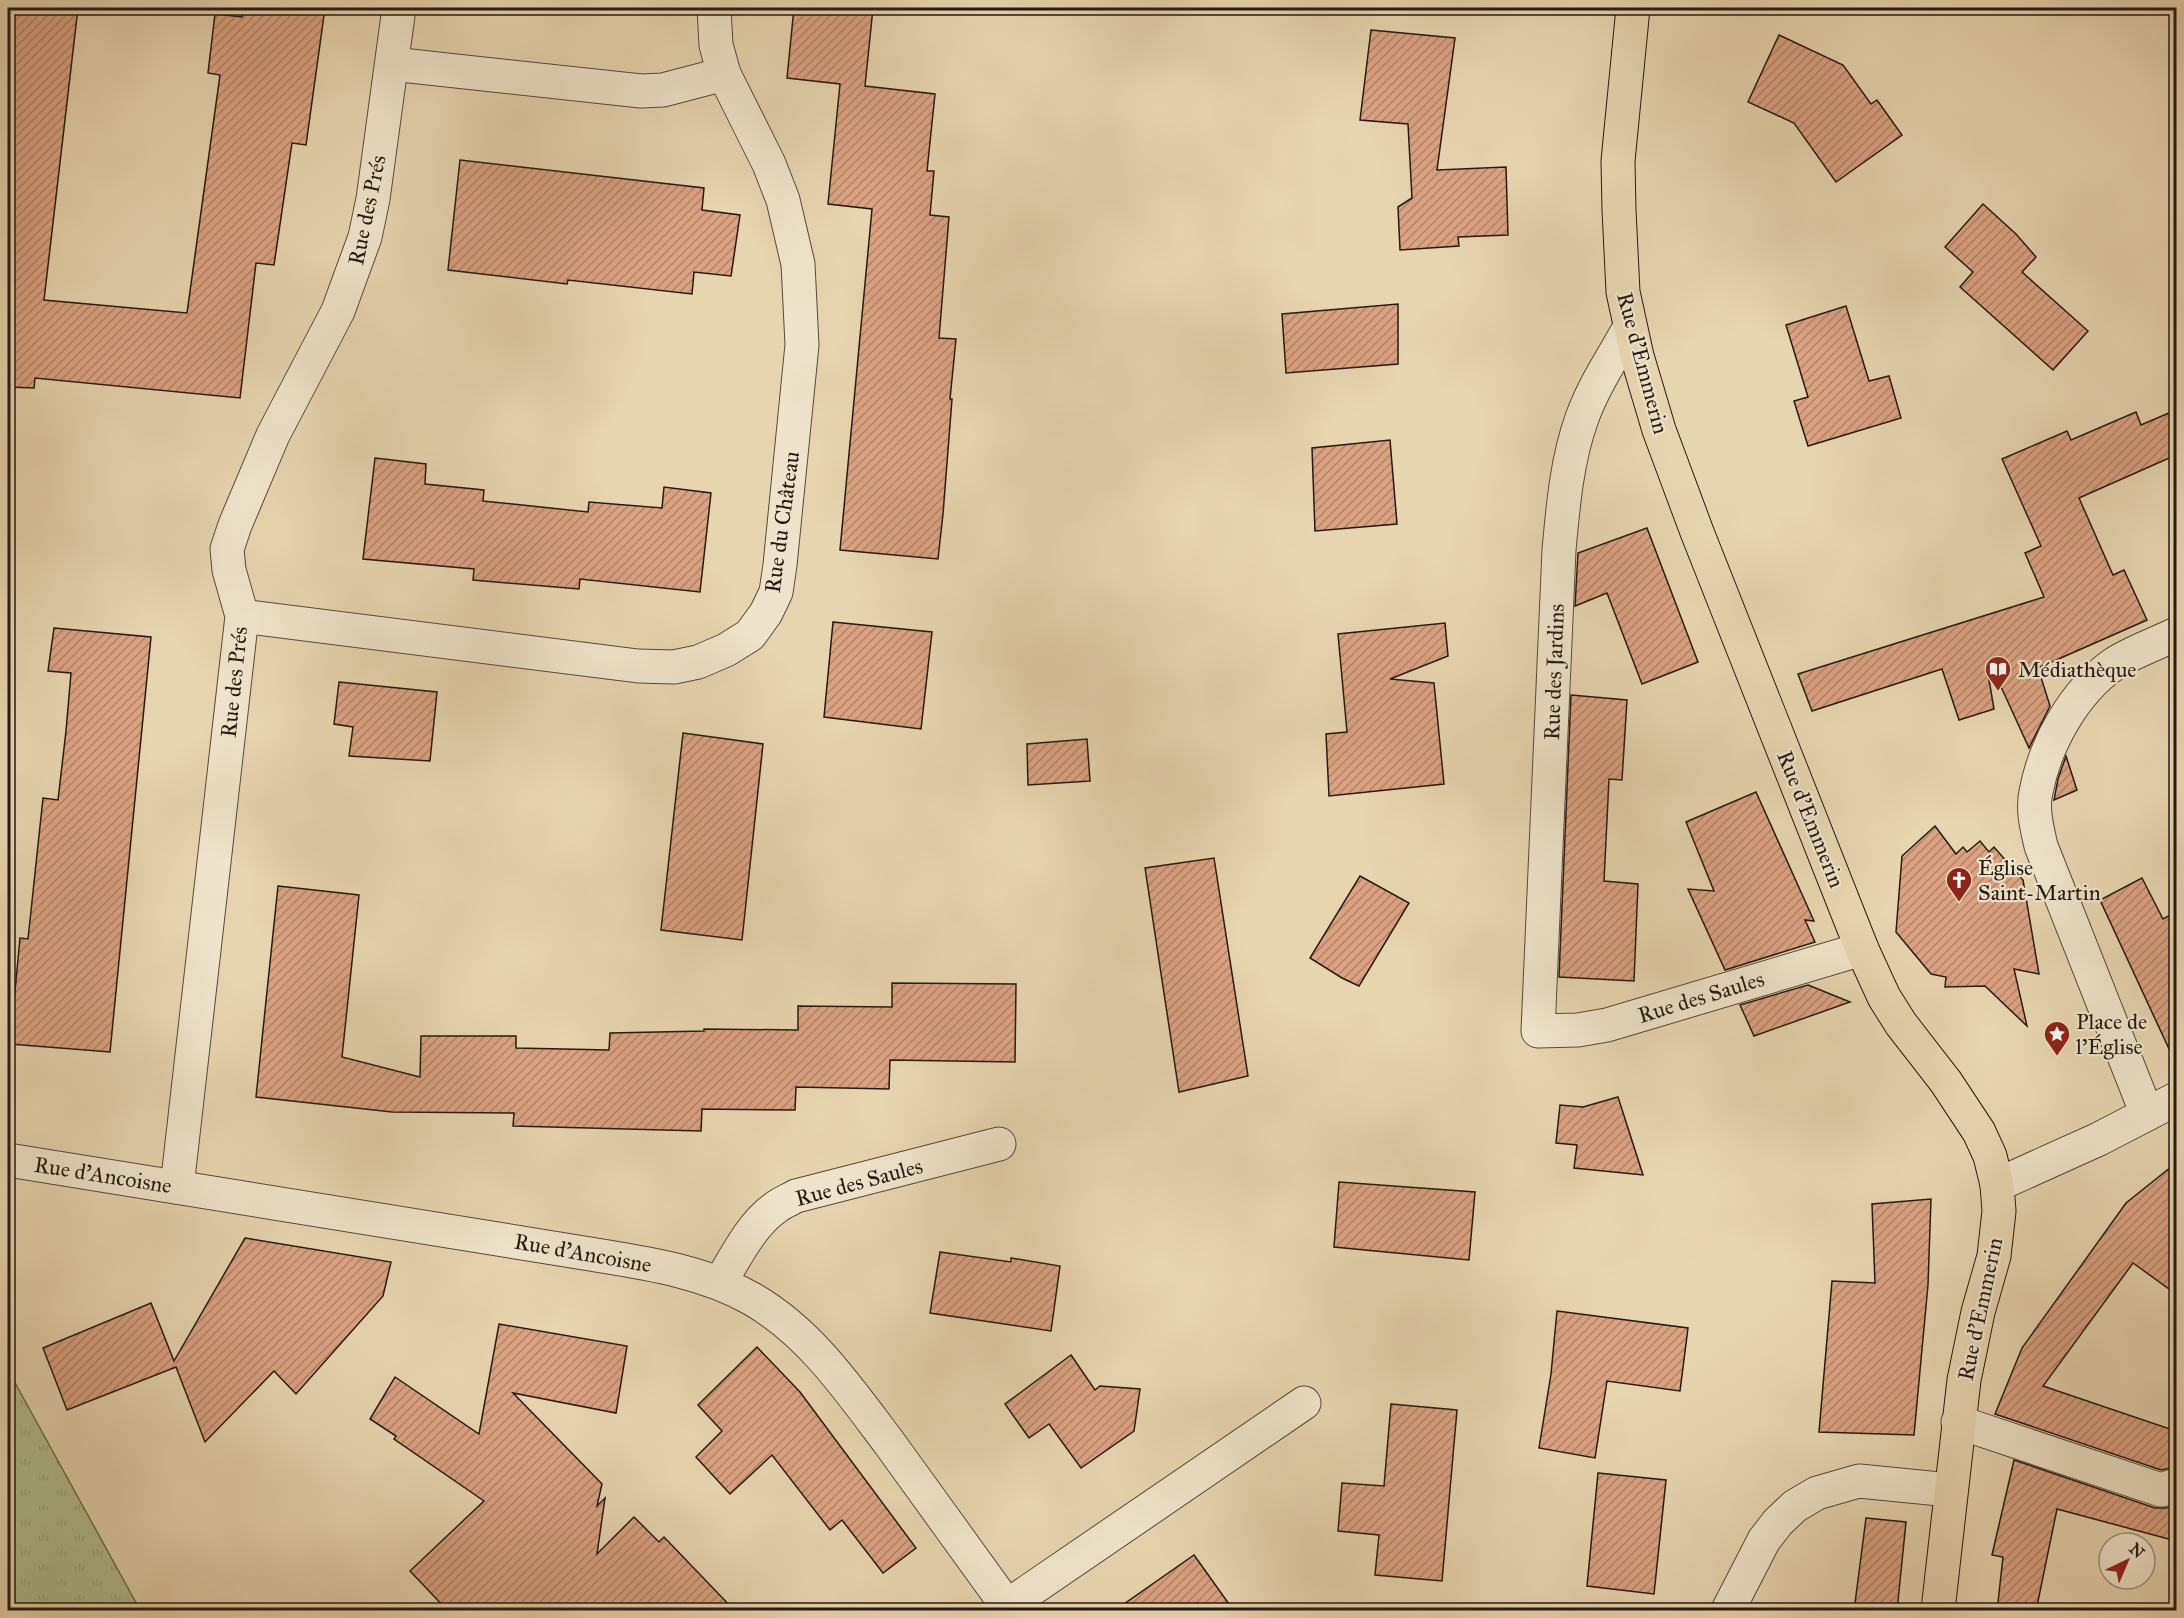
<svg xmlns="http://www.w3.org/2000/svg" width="2184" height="1618" viewBox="0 0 2184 1618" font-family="'IM FELL Great Primer',serif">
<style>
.grass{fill:url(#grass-tufts);stroke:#6b6c51;stroke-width:1.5}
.building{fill:url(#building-hatch);stroke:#251913;stroke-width:1.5}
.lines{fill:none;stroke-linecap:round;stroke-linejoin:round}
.minor-casing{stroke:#56483a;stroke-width:35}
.major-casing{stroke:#251913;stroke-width:35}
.minor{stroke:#efe4cb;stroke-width:33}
.major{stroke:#e7d5af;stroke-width:33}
.labels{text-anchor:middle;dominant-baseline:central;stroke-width:4.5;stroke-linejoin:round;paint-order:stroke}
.street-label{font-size:22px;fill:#251913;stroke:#efe4cb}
.poi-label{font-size:22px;fill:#251913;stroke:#efe4cb;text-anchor:start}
</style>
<defs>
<pattern id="grass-tufts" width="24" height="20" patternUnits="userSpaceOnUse" patternTransform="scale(1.5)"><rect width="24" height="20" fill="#b1be8f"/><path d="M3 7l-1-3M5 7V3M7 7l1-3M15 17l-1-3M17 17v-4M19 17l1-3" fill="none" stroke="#98a37a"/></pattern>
<pattern id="building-hatch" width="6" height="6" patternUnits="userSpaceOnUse" patternTransform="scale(1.5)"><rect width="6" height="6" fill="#dca282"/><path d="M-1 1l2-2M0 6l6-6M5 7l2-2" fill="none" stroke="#b28369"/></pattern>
</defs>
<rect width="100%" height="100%" fill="#e7d5af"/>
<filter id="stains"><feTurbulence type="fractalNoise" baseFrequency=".00333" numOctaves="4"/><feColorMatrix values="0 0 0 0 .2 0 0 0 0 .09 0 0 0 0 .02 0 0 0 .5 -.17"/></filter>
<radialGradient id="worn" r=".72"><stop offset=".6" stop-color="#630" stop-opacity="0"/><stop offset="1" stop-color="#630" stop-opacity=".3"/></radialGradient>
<path class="grass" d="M 8,1370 L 140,1610 L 8,1610 Z"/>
<g class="building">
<path d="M 8,8 L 78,8 L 44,300 L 187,313 L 220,75 L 208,73 L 215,14 L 242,17 L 243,8 L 325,8 L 306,145 L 292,143 L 274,265 L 256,263 L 240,398 L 35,378 L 34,388 L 8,387 Z"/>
<path d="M 794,8 L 873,8 L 865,86 L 935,94 L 927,171 L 934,171 L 930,215 L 949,217 L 939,338 L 956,339 L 950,399 L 952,399 L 943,514 L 938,559 L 840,550 L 872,209 L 828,204 L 840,84 L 787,78 Z"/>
<path d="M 1371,30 L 1455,38 L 1437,170 L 1506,167 L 1508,235 L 1458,237 L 1459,246 L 1400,250 L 1398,207 L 1412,198 L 1408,124 L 1360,120 Z"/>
<path d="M 1779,35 L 1843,65 L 1871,104 L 1877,100 L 1902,135 L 1836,182 L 1794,123 L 1748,102 Z"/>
<path d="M 460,160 L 704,188 L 702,210 L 740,215 L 731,276 L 694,272 L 692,294 L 568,280 L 567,284 L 448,270 Z"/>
<path d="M 1983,204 L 2016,234 L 2036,257 L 2022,272 L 2088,331 L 2053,370 L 1960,287 L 1973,272 L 1945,247 Z"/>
<path d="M 1398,304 L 1398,364 L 1286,373 L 1282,314 Z"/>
<path d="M 1846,306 L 1869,381 L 1889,376 L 1901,418 L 1808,446 L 1794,401 L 1808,397 L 1786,325 Z"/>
<path d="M 2176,410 L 2176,455 L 2079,498 L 2113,575 L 2124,570 L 2147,620 L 2038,668 L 2050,706 L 2029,748 L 1992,667 L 1987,668 L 1994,709 L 1959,720 L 1942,669 L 1812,711 L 1798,674 L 2044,597 L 2025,553 L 2041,546 L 2002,459 L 2067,431 L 2071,440 L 2136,412 L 2141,425 Z"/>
<path d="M 1390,440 L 1397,524 L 1315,531 L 1312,448 Z"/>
<path d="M 375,458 L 426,464 L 425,484 L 484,490 L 483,501 L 588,512 L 589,502 L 662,508 L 664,487 L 711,493 L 700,592 L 580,579 L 579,589 L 473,580 L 474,569 L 363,559 Z"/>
<path d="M 1647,528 L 1698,662 L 1642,684 L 1607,593 L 1575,606 L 1578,553 Z"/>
<path d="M 833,622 L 932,632 L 921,729 L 824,717 Z"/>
<path d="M 1445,623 L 1448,656 L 1390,679 L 1434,683 L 1444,784 L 1329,796 L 1326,734 L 1347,732 L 1338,634 Z"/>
<path d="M 54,628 L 151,637 L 110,1052 L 10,1044 L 20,938 L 28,939 L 43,798 L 58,800 L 66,731 L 71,673 L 48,671 Z"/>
<path d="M 339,682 L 437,692 L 430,761 L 349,756 L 353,727 L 334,724 Z"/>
<path d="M 1571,695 L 1627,700 L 1622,780 L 1609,779 L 1604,881 L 1638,884 L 1634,981 L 1559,977 Z"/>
<path d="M 683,733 L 763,744 L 742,940 L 661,930 Z"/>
<path d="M 1087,739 L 1090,781 L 1028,785 L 1027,744 Z"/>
<path d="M 2066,756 L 2077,790 L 2054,800 L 2058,779 Z"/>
<path d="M 1756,792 L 1814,921 L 1805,920 L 1815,942 L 1725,970 L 1688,889 L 1714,891 L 1686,822 Z"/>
<path d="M 1935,826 L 1956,854 L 1963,847 L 1967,852 L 1980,841 L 1989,852 L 1994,847 L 2023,880 L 2039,974 L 2014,969 L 2027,1026 L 1985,986 L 1945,987 L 1946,977 L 1931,974 L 1896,932 L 1902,856 Z"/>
<path d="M 1214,858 L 1248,1076 L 1179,1092 L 1145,868 Z"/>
<path d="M 1360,876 L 1409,903 L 1359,986 L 1342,978 L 1310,958 Z"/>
<path d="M 2142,878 L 2163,919 L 2176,912 L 2176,1064 L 2100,900 Z"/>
<path d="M 278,886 L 359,895 L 342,1057 L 420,1077 L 421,1036 L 516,1036 L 516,1048 L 609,1050 L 610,1033 L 704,1031 L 704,1029 L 798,1030 L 798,1006 L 892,1007 L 892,983 L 1016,984 L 1015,1062 L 890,1060 L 889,1089 L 796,1087 L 795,1110 L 702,1109 L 701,1131 L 513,1126 L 514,1113 L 392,1112 L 256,1097 Z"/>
<path d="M 1808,985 L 1850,1002 L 1754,1036 L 1740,1005 Z"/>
<path d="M 1618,1097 L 1643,1175 L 1574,1168 L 1577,1145 L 1556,1143 L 1560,1105 L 1583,1107 Z"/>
<path d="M 2176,1163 L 2176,1294 L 2133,1263 L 2043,1386 L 2176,1431 L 2176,1467 L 2161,1470 L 1995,1414 L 2022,1348 L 2126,1203 Z"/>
<path d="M 1339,1182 L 1475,1192 L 1469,1260 L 1334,1247 Z"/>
<path d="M 1931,1199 L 1928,1285 L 1914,1435 L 1819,1432 L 1832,1281 L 1875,1283 L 1872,1204 Z"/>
<path d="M 245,1238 L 391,1262 L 383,1296 L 296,1394 L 274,1371 L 205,1442 L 176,1367 L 67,1410 L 43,1348 L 151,1303 L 174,1361 Z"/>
<path d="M 940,1252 L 1011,1262 L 1011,1258 L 1060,1266 L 1051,1331 L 930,1313 Z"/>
<path d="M 1557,1311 L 1688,1328 L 1680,1391 L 1607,1381 L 1595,1458 L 1539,1448 L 1551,1374 Z"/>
<path d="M 499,1324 L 627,1346 L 616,1413 L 513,1393 L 602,1484 L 597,1506 L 605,1498 L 597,1554 L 634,1517 L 659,1542 L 664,1537 L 735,1611 L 448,1611 L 410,1571 L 484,1501 L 394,1439 L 396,1436 L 370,1419 L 395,1377 L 479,1434 Z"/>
<path d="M 757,1347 L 800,1392 L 916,1548 L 883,1573 L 842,1520 L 830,1530 L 772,1455 L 730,1494 L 696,1457 L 722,1431 L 698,1405 Z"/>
<path d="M 1071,1355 L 1095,1390 L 1100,1386 L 1140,1389 L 1134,1431 L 1081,1468 L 1049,1424 L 1029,1438 L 1005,1404 Z"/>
<path d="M 1391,1404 L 1457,1410 L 1442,1581 L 1375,1575 L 1379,1535 L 1338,1531 L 1342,1483 L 1384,1486 Z"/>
<path d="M 2014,1460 L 2155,1508 L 2166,1508 L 2176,1505 L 2176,1541 L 2057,1509 L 2036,1611 L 1997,1611 L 2003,1557 L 1992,1555 Z"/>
<path d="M 1598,1473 L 1666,1480 L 1654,1594 L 1587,1586 Z"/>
<path d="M 1866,1518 L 1906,1522 L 1897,1611 L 1854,1611 Z"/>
<path d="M 1194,1555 L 1234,1611 L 1114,1611 Z"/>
</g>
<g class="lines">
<g class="minor-casing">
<g id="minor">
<path d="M 392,64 L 641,91 L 663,90 L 724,74"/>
<path d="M 1630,327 C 1613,357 1594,385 1582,418 C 1567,459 1563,506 1559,550 L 1538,1031 L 1578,1030 L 1607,1025 L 1862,949"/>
<path d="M 242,616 L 638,666 L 674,667 L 698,662 L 726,650 L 750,635 L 766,613 L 776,592 L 780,565 L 802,345 L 798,264 L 783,200 L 769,164 L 724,74 L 716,45 L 714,8"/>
<path d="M 2147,1114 L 2041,846 C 2037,828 2032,810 2036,792 C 2045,744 2074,692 2114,664 C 2132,652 2156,644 2176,634"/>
<path d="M 8,1160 L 590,1254 C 645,1263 703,1271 752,1299 C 811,1333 850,1391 890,1444 C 930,1499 970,1555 1010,1610"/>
<path d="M 1997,1185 L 2099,1139 L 2176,1099"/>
<path d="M 177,1187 L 242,616 L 229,570 L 227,549 L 235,525 L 273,435 L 338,311 L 365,237 L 373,199 L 399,8"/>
<path d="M 720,1283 C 735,1258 751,1225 775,1208 C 781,1203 789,1200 796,1196 L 999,1144"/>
<path d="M 1958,1422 L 2161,1490 L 2176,1485"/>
<path d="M 1007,1606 L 1304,1403"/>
<path d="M 1728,1610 L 1764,1540 L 1778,1522 L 1795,1506 L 1817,1493 L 1859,1481 L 1950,1490"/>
</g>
</g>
<g class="major-casing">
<path id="major" d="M 1633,8 L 1618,161 L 1619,210 L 1623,292 L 1637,356 L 1659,430 L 1697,532 L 1862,949 L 1884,997 L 1901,1024 L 1946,1082 L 1979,1132 L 1990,1156 L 1997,1185 L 1999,1211 L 1994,1256 L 1978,1312 L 1964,1380 L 1938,1610"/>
</g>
<use href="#minor" class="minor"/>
<use href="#major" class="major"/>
</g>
<defs>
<g id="library-pin" transform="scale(1.35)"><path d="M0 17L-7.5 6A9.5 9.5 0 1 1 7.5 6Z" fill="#8f2418" stroke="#efe4cb"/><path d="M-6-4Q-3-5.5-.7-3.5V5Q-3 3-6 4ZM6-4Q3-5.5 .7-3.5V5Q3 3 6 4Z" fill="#fff"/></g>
<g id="church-pin" transform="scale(1.35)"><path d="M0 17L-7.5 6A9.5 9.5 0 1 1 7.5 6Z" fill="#8f2418" stroke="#efe4cb"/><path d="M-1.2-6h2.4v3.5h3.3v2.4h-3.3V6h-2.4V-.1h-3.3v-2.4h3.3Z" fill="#fff"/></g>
<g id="sight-pin" transform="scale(1.35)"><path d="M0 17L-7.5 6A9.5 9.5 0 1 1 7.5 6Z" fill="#8f2418" stroke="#efe4cb"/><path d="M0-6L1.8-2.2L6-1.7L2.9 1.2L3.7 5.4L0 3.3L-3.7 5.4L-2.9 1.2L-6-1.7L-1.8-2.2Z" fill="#fff"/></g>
</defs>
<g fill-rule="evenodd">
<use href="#library-pin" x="1998" y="669"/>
<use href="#church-pin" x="1959" y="880"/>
<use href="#sight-pin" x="2057" y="1034"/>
</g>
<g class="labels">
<g class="street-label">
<text transform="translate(367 210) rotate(-78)">Rue des Prés</text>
<text transform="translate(1643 363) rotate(75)">Rue d'Emmerin</text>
<text transform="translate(782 522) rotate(-82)">Rue du Château</text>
<text transform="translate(1554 672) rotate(-88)">Rue des Jardins</text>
<text transform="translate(234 682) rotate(-84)">Rue des Prés</text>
<text transform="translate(1811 819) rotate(68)">Rue d'Emmerin</text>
<text transform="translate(1701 997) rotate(-17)">Rue des Saules</text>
<text transform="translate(103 1175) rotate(9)">Rue d'Ancoisne</text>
<text transform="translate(859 1182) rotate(-15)">Rue des Saules</text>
<text transform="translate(583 1253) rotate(10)">Rue d'Ancoisne</text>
<text transform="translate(1980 1309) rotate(-78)">Rue d'Emmerin</text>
</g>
<g class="poi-label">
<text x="2018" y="669">Médiathèque</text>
<text x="1978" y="867">Église<tspan x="1978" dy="25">Saint-Martin</tspan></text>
<text x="2076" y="1021">Place de<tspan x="2076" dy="25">l'Église</tspan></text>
</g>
</g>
<rect width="2184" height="1618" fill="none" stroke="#e7d5af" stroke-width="30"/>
<rect x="9" y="9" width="2166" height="1600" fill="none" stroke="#251913" stroke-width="3"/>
<rect x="15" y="15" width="2154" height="1588" fill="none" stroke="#251913" stroke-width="1.5"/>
<g transform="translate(2127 1561) rotate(44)"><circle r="28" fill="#efe4cb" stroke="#9e9381" stroke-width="1.5"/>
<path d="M0-4.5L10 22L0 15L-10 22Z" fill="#8f2418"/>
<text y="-9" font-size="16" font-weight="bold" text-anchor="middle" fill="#251913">N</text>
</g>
<rect width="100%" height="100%" filter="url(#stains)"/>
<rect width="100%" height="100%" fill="url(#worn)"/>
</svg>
